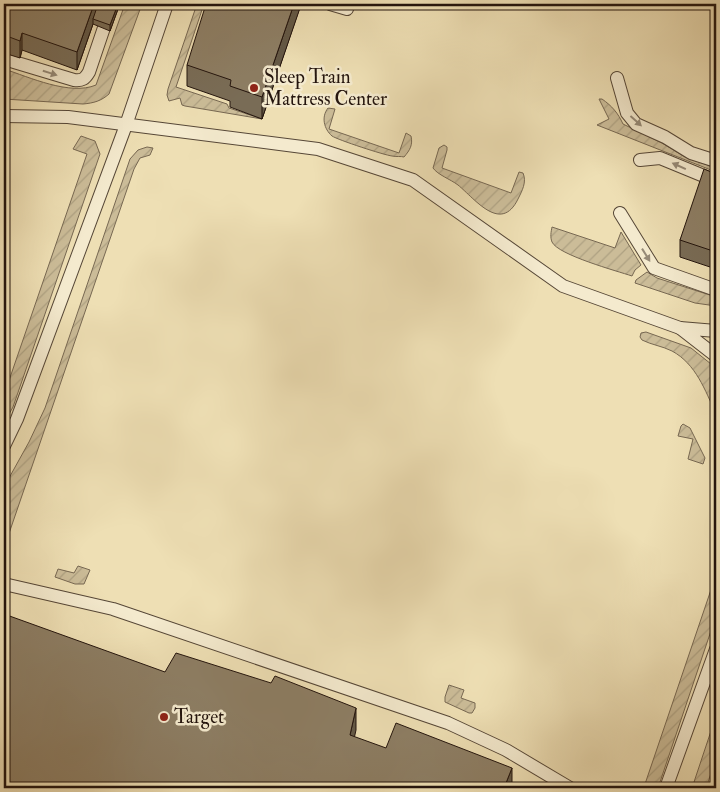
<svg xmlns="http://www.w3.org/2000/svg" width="720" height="792" viewBox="0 0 720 792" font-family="'IM FELL Double Pica',serif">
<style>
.garden{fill:url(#garden-furrows);stroke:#776852}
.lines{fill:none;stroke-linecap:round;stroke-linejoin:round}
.lane-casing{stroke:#564737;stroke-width:14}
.lane{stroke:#f4eace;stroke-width:12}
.wall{fill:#796c56;stroke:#23140d}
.shaded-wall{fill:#635846;stroke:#23140d}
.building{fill:#8d7e64;stroke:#23140d}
.oneway{fill:#968a77}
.poi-dot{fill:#8f2418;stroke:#f4eace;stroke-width:2}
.labels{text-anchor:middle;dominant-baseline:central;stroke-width:5;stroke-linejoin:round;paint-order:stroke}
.poi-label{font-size:19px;fill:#23140d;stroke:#f4eace;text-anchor:start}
</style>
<defs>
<pattern id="garden-furrows" width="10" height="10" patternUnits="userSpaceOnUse" patternTransform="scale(1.25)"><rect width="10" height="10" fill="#cbbc98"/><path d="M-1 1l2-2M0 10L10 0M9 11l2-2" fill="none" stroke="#aea182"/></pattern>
</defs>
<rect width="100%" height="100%" fill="#eedfb4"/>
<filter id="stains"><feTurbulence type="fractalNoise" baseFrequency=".004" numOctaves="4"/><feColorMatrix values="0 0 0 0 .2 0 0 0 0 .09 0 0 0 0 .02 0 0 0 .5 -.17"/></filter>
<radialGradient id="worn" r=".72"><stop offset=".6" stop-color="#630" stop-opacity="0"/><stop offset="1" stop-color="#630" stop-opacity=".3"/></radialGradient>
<g class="garden">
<path d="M 125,4 L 142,4 L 109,94 C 101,101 94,103 83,104 L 4,99 L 4,69 C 29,77 70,96 96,85 Z"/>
<path d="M 197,4 L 204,4 L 176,87 L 227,104 L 229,108 L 262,119 L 185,106 L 182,105 L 180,98 L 169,101 L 167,95 L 168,89 Z"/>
<path d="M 599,99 L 602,99 C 612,106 618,113 623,124 L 662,143 L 685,157 L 716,168 L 716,172 L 597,125 L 609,119 Z"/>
<path d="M 328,108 L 335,109 L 329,129 L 399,153 L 406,133 L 411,136 C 413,145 410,150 404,157 C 401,156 396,157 392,156 C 384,155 338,140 332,136 C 324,129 321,117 328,108 Z"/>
<path d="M 81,136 L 95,141 L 100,154 L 13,407 L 4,423 L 4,395 L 87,154 L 73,149 Z"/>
<path d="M 444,145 L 447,147 L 447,150 L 442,168 L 511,193 L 519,172 L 523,173 C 527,182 522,191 518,199 C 501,234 475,199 458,185 C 450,179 438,175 433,168 L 439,148 Z"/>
<path d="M 147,147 L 153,148 L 150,155 L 140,158 L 134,169 L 4,548 L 4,487 L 29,442 L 45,408 L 130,159 L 138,150 Z"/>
<path d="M 552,227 L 615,248 L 621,232 L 641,265 L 635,270 L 632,276 C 617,271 558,255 552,242 C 550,237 551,232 552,227 Z"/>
<path d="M 647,272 L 657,278 L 716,297 L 716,306 L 695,303 L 635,283 L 636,280 Z"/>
<path d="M 646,332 L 691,348 L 716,368 L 716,414 C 705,390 696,364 672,351 C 662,346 652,345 642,340 L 640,337 L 641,333 Z"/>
<path d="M 683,424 L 690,428 L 705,458 L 703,464 L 688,459 L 693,439 L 678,436 L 681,426 Z"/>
<path d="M 78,566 L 90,570 L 84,584 L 75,584 L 55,577 L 58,569 L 74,573 Z"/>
<path d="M 716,575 L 716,616 L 658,788 L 627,788 L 629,783 L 637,787 L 644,787 Z"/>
<path d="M 449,685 L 464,690 L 461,698 L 475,703 L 475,708 L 472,713 L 469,713 L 445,702 L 445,697 Z"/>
<path d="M 716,716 L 716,759 L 706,788 L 692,788 Z"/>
</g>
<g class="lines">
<g class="lane-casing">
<g id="lane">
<path d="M 330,4 L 347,9"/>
<path d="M 4,59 L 74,80 C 82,81 85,79 89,72 L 112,4"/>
<path d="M 617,78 L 627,113 L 636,124 L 665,137 L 691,153 L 716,161"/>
<path d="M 4,116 L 68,117 L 318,149 L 413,180 L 563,286 L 680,328"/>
<path d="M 640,160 L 660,158 L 716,181"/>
<path d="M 620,213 L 654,268 L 716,290"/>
<path d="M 716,331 L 680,328 L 716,356"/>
<path d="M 4,446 L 17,419 L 126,125 L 167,4"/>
<path d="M 4,584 L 113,609 L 448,723 L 506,750 L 570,788"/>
<path d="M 666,788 L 716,649"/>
</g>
</g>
<use href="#lane" class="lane"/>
</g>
<g class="wall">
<path d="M 301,4 L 262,119 L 230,107 L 230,101 L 187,86 L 187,65 Z"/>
<path d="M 4,6 L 9,8 L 118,9 L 110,31 L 93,24 L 77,70 L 22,50 L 20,58 L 4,53 Z"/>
<path d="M 716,174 L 716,269 L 680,257 L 680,240 Z"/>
</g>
<g class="shaded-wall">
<path d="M 94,4 L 100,4 L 93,19 L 93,24 L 77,70 L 77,52 Z"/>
<path d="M 118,4 L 118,9 L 110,31 L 110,25 Z"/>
<path d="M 294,4 L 301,4 L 301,5 L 262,119 L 262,97 Z"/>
<path d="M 22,33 L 22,50 L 20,58 L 20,41 Z"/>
<path d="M 356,708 L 356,730 L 350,757 L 350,735 Z"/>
<path d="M 512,768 L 512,788 L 504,788 Z"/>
</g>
<g class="building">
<path d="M 10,4 L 94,4 L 77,52 L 22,33 L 20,41 L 4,35 L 4,6 L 9,8 Z"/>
<path d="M 98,4 L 118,4 L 110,25 L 93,19 Z"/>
<path d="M 206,4 L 294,4 L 262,97 L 230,86 L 231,80 L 187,65 Z"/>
<path d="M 704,169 L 716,174 L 716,252 L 680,240 Z"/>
<path d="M 4,614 L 165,672 L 176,653 L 271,683 L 275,676 L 356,708 L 350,735 L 386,748 L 396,723 L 512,768 L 504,788 L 507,788 L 4,788 Z"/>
</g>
<defs><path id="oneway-solid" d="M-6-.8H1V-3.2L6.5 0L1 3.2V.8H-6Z" transform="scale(1.25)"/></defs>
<g class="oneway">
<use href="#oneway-solid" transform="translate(50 73) rotate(17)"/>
<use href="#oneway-solid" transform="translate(636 121) rotate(42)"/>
<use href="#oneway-solid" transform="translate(679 166) rotate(-156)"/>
<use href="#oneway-solid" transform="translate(646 255) rotate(58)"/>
</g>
<g class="poi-dot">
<circle cx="254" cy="88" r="5"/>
<circle cx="164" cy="717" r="5"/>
</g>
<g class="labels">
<g class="poi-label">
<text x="264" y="77">Sleep Train<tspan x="264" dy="22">Mattress Center</tspan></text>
<text x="174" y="717">Target</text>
</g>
</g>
<rect width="720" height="792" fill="none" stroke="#eedfb4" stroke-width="20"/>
<rect x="5" y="5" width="710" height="782" fill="none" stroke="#23140d" stroke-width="2.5"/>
<rect x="10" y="10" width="700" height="772" fill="none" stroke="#23140d"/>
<rect width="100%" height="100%" filter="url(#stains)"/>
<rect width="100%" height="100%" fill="url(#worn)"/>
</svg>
